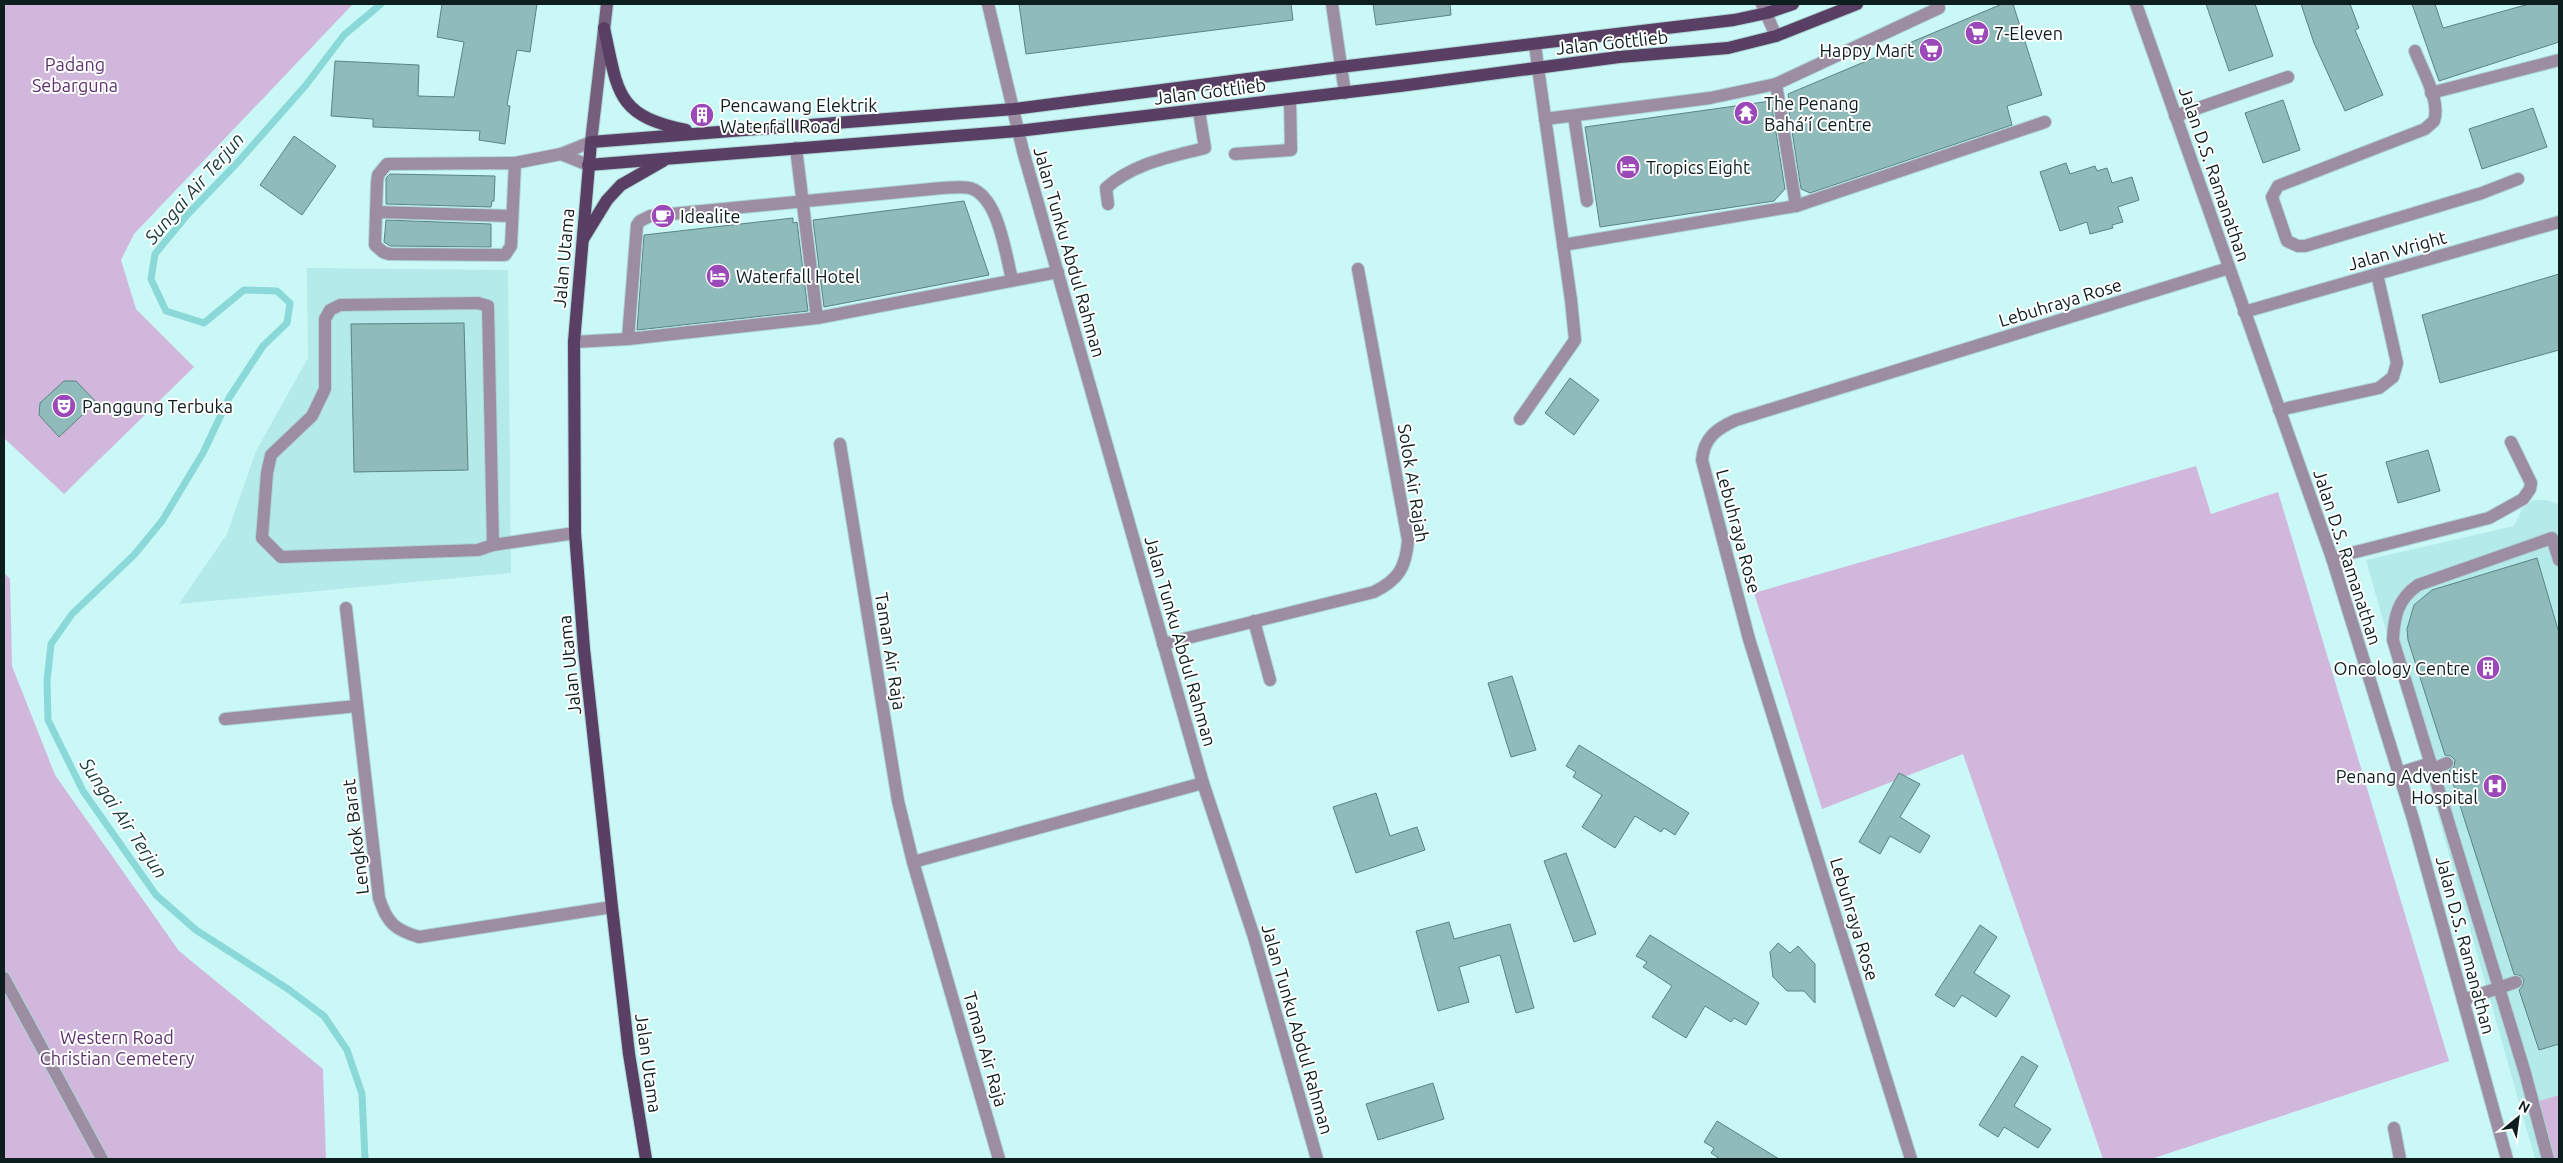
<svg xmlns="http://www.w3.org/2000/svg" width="2563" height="1163" viewBox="0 0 2563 1163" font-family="Ubuntu,sans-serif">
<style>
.built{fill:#b4eaea}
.green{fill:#d2b7dd}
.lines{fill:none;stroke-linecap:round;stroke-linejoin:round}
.stream{stroke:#8ad9d8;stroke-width:7}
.building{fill:#8fbbba;stroke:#5a8484}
.lane-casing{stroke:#acd5d4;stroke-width:14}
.street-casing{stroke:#acd5d4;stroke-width:14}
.secondary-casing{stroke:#acd5d4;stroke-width:14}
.primary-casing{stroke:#acd5d4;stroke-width:14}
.lane{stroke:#9c8da2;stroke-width:12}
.street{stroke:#9c8da2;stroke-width:12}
.secondary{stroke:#755f7d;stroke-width:12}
.primary{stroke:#593f63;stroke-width:12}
.labels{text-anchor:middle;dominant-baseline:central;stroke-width:4;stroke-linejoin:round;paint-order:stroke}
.poi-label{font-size:18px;fill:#0d1e1e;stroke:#fff;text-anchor:start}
.street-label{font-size:18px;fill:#0d1e1e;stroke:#fff}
.park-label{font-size:18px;fill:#5e326e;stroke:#fff}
.water-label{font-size:19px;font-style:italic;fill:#1b4040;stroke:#fff}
</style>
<rect width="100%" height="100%" fill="#caf8f7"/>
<g class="built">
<path d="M 307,268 L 508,270 L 511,573 L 179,604 L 227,534 L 256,451 L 308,358 Z"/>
<path d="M 2533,500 L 2546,500 L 2559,504 L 2559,1159 L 2535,1159 L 2366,560 L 2514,526 L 2522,509 Z"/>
</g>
<g class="green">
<path d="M 4,4 L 353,4 L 134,234 L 121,260 L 136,309 L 194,367 L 64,494 L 4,438 Z"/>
<path d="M 2196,466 L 2211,514 L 2278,492 L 2449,1061 L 2151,1159 L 2103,1159 L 1963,754 L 1822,809 L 1754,593 Z"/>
<path d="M 4,573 L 10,579 L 12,666 L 55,775 L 179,951 L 323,1069 L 326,1159 L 4,1159 Z"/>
<path d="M 2559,1095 L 2559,1159 L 2546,1159 L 2529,1104 Z"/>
</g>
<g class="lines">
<path class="stream" d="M 365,1159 L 362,1094 L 347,1050 L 324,1016 L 288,989 L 196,930 L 156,895 L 83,791 L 48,720 L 47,681 L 51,644 L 72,614 L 134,555 L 162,521 L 203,453 L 229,398 L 263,346 L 287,323 L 290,303 L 277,291 L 244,290 L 204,323 L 166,311 L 151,279 L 155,254 L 188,214 L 238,162 L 306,85 L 344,35 L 381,4"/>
</g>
<g class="building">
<path d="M 442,4 L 537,4 L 530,52 L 517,50 L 507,105 L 510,106 L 505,144 L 479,140 L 480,131 L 373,127 L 373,119 L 331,116 L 335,61 L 419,65 L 418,96 L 454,97 L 464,42 L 437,37 Z"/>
<path d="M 1019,4 L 1291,4 L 1293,20 L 1026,54 Z"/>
<path d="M 1373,4 L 1450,4 L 1451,15 L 1376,25 Z"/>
<path d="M 2002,4 L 2013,4 L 2042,95 L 2007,106 L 2012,125 L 1810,193 L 1801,189 L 1787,99 L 1789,99 L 1788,94 Z"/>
<path d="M 2206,4 L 2255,4 L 2273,56 L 2229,71 Z"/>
<path d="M 2301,4 L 2350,4 L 2359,28 L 2355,30 L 2383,95 L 2345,111 L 2314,43 Z"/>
<path d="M 2412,4 L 2435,4 L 2443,28 L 2529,4 L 2559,4 L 2559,42 L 2439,81 Z"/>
<path d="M 2283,100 L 2300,150 L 2263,163 L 2245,113 Z"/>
<path d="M 1771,101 L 1785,189 L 1774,201 L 1600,227 L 1585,127 Z"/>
<path d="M 2533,108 L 2547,147 L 2482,169 L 2469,129 Z"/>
<path d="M 294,136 L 336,166 L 302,215 L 260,185 Z"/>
<path d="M 2066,163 L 2070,174 L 2095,166 L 2097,171 L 2107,168 L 2112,183 L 2132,177 L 2139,200 L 2118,207 L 2123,222 L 2112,225 L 2113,228 L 2090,234 L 2087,222 L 2060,231 L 2040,172 Z"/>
<path d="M 390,174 L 495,176 L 494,201 L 492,201 L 491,207 L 386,204 L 386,178 Z"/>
<path d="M 964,201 L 989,275 L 824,307 L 813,220 Z"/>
<path d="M 793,218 L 793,223 L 797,222 L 808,311 L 637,330 L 644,235 Z"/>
<path d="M 386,220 L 491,224 L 491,247 L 390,246 L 384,242 Z"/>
<path d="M 2559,274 L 2559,350 L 2440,383 L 2422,315 Z"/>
<path d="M 464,323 L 468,470 L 354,472 L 351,324 Z"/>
<path d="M 1570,378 L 1599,400 L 1574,435 L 1545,413 Z"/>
<path d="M 64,381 L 76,381 L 96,402 L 59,437 L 39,415 L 40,403 Z"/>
<path d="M 2428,450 L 2440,491 L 2398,503 L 2386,462 Z"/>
<path d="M 2537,558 L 2559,633 L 2559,1044 L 2539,1050 L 2519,990 L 2522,987 L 2524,980 L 2521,976 L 2514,974 L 2449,771 L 2454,767 L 2455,760 L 2451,756 L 2445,755 L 2408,640 L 2407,629 L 2414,605 L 2432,590 Z"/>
<path d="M 1512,676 L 1536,750 L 1511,757 L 1488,683 Z"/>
<path d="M 1579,745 L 1689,813 L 1675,835 L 1664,828 L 1661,832 L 1635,816 L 1615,848 L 1582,827 L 1602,795 L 1573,777 L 1576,772 L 1566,766 Z"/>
<path d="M 1899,773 L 1920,784 L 1900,817 L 1930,836 L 1920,853 L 1890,836 L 1880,854 L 1859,842 Z"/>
<path d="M 1376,793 L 1390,836 L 1417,827 L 1425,850 L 1356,873 L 1333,807 Z"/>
<path d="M 1566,853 L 1596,934 L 1574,942 L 1544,861 Z"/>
<path d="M 1449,922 L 1454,939 L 1510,924 L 1534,1008 L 1516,1013 L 1500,955 L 1459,967 L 1469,1002 L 1438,1011 L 1416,931 Z"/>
<path d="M 1980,925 L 1997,937 L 1974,973 L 2010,996 L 1996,1017 L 1962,995 L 1954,1007 L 1935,995 Z"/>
<path d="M 1650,935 L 1759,1003 L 1746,1025 L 1734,1018 L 1731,1022 L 1705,1006 L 1686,1038 L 1652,1017 L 1672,986 L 1643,967 L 1647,962 L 1636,956 Z"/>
<path d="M 1778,943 L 1790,953 L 1798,946 L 1815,964 L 1815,1003 L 1804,991 L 1787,991 L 1773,977 L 1770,952 Z"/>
<path d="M 2022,1056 L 2038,1066 L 2014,1106 L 2051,1129 L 2038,1148 L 2004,1127 L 1998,1137 L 1979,1125 Z"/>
<path d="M 1433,1083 L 1444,1119 L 1378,1140 L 1366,1104 Z"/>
<path d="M 1717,1121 L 1779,1159 L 1720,1159 L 1711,1153 L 1714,1148 L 1704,1142 Z"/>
</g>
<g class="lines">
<g class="lane-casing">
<g id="lane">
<path d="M 1762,4 L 1776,36"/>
<path d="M 1535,44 L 1538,68"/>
<path d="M 2415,51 C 2422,70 2441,101 2434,121 L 2425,129 L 2278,186 L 2272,197 L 2287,241 L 2298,246 L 2305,246 L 2482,193 L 2518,179"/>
<path d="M 1776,84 L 1796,206"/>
<path d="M 2431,93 L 2559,60"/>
<path d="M 1574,116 L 1587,201"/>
<path d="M 1545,119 L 1710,98 L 1776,84 L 1939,8 L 1937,4"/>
<path d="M 796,148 L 817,318"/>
<path d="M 561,154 L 588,165"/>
<path d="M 1235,154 L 1291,150 L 1290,99"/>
<path d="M 515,163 L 511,246 L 505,255 L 389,254 L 383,252 L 375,245 L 377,183 L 378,175 L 387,164 L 515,163 L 561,154 L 591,142"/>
<path d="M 1108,204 L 1106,188 C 1134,163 1170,157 1205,148 L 1199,111"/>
<path d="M 376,212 L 512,216"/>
<path d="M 1563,245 L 1796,206 L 2045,122"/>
<path d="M 628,339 L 637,225 L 640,221 L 650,216 L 942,188 C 951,188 962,186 970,188 C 999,197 1005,253 1012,279"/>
<path d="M 574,342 L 628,339 L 817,318 L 1058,272"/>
<path d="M 2279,410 L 2379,388 L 2393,377 L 2397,363 L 2377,274"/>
<path d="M 1520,419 L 1575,340 L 1571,300"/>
<path d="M 493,545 L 488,306 L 478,303 L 340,305 L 330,310 L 325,319 L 325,389 L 312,416 L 271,455 L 267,473 L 262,538 L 281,557 L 478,550 L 493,545 L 575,533"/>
<path d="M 2332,558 L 2489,518 L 2523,499 L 2530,489 L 2531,483 L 2511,442"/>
<path d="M 2433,769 L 2447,763"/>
<path d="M 2399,773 L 2431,763"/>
<path d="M 4,978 L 102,1159"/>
<path d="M 2463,1000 L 2516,982"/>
<path d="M 2394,1128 L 2400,1159"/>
<path d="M 2548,1159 L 2525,1073 L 2393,640 C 2394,616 2398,599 2418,585 L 2552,538 L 2559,560"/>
</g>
</g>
<g class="street-casing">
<g id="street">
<path d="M 988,4 L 1023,151 L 1203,783 L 1254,937 L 1317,1159"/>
<path d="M 1332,4 L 1345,93"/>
<path d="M 2136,4 L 2332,558 L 2413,819 L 2507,1159"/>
<path d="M 1538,68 L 1571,300"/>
<path d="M 2175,116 L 2288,77"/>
<path d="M 2244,312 L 2559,222"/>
<path d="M 840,444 L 898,801 L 913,862 L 999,1159"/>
<path d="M 346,608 L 379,898 C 387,923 395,930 419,937 L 612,907"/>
<path d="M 1254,621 L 1270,680"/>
<path d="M 1163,644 L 1374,592 C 1398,580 1406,568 1408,540 L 1358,269"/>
<path d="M 225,719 L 357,706"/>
<path d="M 913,862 L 1203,783"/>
<path d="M 1911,1159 L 1749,639 L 1702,460 C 1704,438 1716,429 1736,420 L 2229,268"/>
</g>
</g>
<g class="secondary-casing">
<path id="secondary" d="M 591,142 L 607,4"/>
</g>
<g class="primary-casing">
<g id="primary">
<path d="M 604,28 C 618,91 615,116 686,130"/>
<path d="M 588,165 L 1018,131 L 1400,86 L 1619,57 L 1728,48 L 1776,36 L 1857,4"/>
<path d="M 583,239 L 607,200 L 621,185 L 663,161"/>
<path d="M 646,1159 L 629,1054 L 612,907 L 584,649 L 575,533 L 574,342 L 591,142 L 1014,109 L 1340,67 L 1734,20 L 1767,13 L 1793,4"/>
</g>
</g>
<use href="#lane" class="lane"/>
<use href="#street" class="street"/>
<use href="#secondary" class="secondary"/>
<use href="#primary" class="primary"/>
</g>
<defs>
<g id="supermarket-disc" transform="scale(1.25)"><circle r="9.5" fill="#9b49b8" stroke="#fff"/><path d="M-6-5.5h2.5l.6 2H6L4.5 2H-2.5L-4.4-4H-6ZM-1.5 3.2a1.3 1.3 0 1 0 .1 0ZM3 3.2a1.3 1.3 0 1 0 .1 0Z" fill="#fff"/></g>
<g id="temple-disc" transform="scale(1.25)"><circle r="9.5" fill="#9b49b8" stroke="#fff"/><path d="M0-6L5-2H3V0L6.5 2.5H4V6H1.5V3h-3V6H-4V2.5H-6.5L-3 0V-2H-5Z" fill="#fff"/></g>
<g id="building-disc" transform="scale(1.25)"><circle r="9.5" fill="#9b49b8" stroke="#fff"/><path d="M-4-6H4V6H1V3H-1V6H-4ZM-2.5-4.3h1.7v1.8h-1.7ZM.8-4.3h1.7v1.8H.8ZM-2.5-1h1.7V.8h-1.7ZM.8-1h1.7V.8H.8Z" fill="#fff"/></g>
<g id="hotel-disc" transform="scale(1.25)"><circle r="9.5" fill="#9b49b8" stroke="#fff"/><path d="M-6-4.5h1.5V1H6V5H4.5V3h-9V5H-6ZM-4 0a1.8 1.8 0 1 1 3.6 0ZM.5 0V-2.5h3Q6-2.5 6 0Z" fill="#fff"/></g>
<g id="cafe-disc" transform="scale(1.25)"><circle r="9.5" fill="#9b49b8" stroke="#fff"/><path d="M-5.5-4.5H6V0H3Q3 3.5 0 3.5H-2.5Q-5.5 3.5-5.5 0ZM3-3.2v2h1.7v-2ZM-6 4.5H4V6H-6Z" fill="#fff"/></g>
<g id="theatre-disc" transform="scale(1.25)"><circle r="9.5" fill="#9b49b8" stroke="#fff"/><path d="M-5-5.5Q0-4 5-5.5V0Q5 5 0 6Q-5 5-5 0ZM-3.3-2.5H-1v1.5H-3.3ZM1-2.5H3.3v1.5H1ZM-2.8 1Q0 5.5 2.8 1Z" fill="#fff"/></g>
<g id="hospital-disc" transform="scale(1.25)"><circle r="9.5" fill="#9b49b8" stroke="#fff"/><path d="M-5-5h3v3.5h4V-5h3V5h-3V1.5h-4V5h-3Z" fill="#fff"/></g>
</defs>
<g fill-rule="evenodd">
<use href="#supermarket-disc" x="1977" y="33"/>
<use href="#supermarket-disc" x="1931" y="50"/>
<use href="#temple-disc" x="1746" y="113"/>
<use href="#building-disc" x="702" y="115"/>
<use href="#hotel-disc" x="1628" y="167"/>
<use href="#cafe-disc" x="663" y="216"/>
<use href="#hotel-disc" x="718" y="276"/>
<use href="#theatre-disc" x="64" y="406"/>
<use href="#building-disc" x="2488" y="668"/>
<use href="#hospital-disc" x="2495" y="786"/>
</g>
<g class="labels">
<g class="poi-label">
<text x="1994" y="33">7-Eleven</text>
<text x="1914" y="50" text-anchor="end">Happy Mart</text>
<text x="1764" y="103">The Penang<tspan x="1764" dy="21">Bahá’í Centre</tspan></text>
<text x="720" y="105">Pencawang Elektrik<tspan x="720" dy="21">Waterfall Road</tspan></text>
<text x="1646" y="167">Tropics Eight</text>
<text x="680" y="216">Idealite</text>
<text x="736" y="276">Waterfall Hotel</text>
<text x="82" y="406">Panggung Terbuka</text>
<text x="2470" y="668" text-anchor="end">Oncology Centre</text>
<text x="2478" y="776" text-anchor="end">Penang Adventist<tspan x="2478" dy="21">Hospital</tspan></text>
</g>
<g class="street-label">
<text transform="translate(1612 42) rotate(-6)">Jalan Gottlieb</text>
<text transform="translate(1210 91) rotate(-7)">Jalan Gottlieb</text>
<text transform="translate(2215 174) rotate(71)">Jalan D.S. Ramanathan</text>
<text transform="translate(2397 250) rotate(-16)">Jalan Wright</text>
<text transform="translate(1070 252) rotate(74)">Jalan Tunku Abdul Rahman</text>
<text transform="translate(563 258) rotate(-85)">Jalan Utama</text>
<text transform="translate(2060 302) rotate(-17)">Lebuhraya Rose</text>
<text transform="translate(1414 483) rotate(81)">Solok Air Rajah</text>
<text transform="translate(1739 531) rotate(75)">Lebuhraya Rose</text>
<text transform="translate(2348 557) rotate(72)">Jalan D.S. Ramanathan</text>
<text transform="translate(1181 641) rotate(74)">Jalan Tunku Abdul Rahman</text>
<text transform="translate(891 651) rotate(81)">Taman Air Raja</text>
<text transform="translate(569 665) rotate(-96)">Jalan Utama</text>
<text transform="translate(355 837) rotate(-97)">Lengkok Barat</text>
<text transform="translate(1855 919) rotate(73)">Lebuhraya Rose</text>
<text transform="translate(2466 945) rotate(75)">Jalan D.S. Ramanathan</text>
<text transform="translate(1298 1029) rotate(74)">Jalan Tunku Abdul Rahman</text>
<text transform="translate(986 1049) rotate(74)">Taman Air Raja</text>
<text transform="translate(649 1063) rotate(82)">Jalan Utama</text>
</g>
<g class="park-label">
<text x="75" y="64">Padang<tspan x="75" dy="21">Sebarguna</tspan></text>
<text x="117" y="1037">Western Road<tspan x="117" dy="21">Christian Cemetery</tspan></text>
</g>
<g class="water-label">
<text transform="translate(194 188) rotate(-49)">Sungai Air Terjun</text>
<text transform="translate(124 818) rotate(56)">Sungai Air Terjun</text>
</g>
</g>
<rect width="2563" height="1163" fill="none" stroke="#0d1e1e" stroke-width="10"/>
<g transform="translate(2518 1118) rotate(29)" stroke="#ffffff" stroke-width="4" paint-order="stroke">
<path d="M0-4L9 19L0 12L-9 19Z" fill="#0d1e1e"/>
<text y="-8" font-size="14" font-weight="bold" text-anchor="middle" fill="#0d1e1e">N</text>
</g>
</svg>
